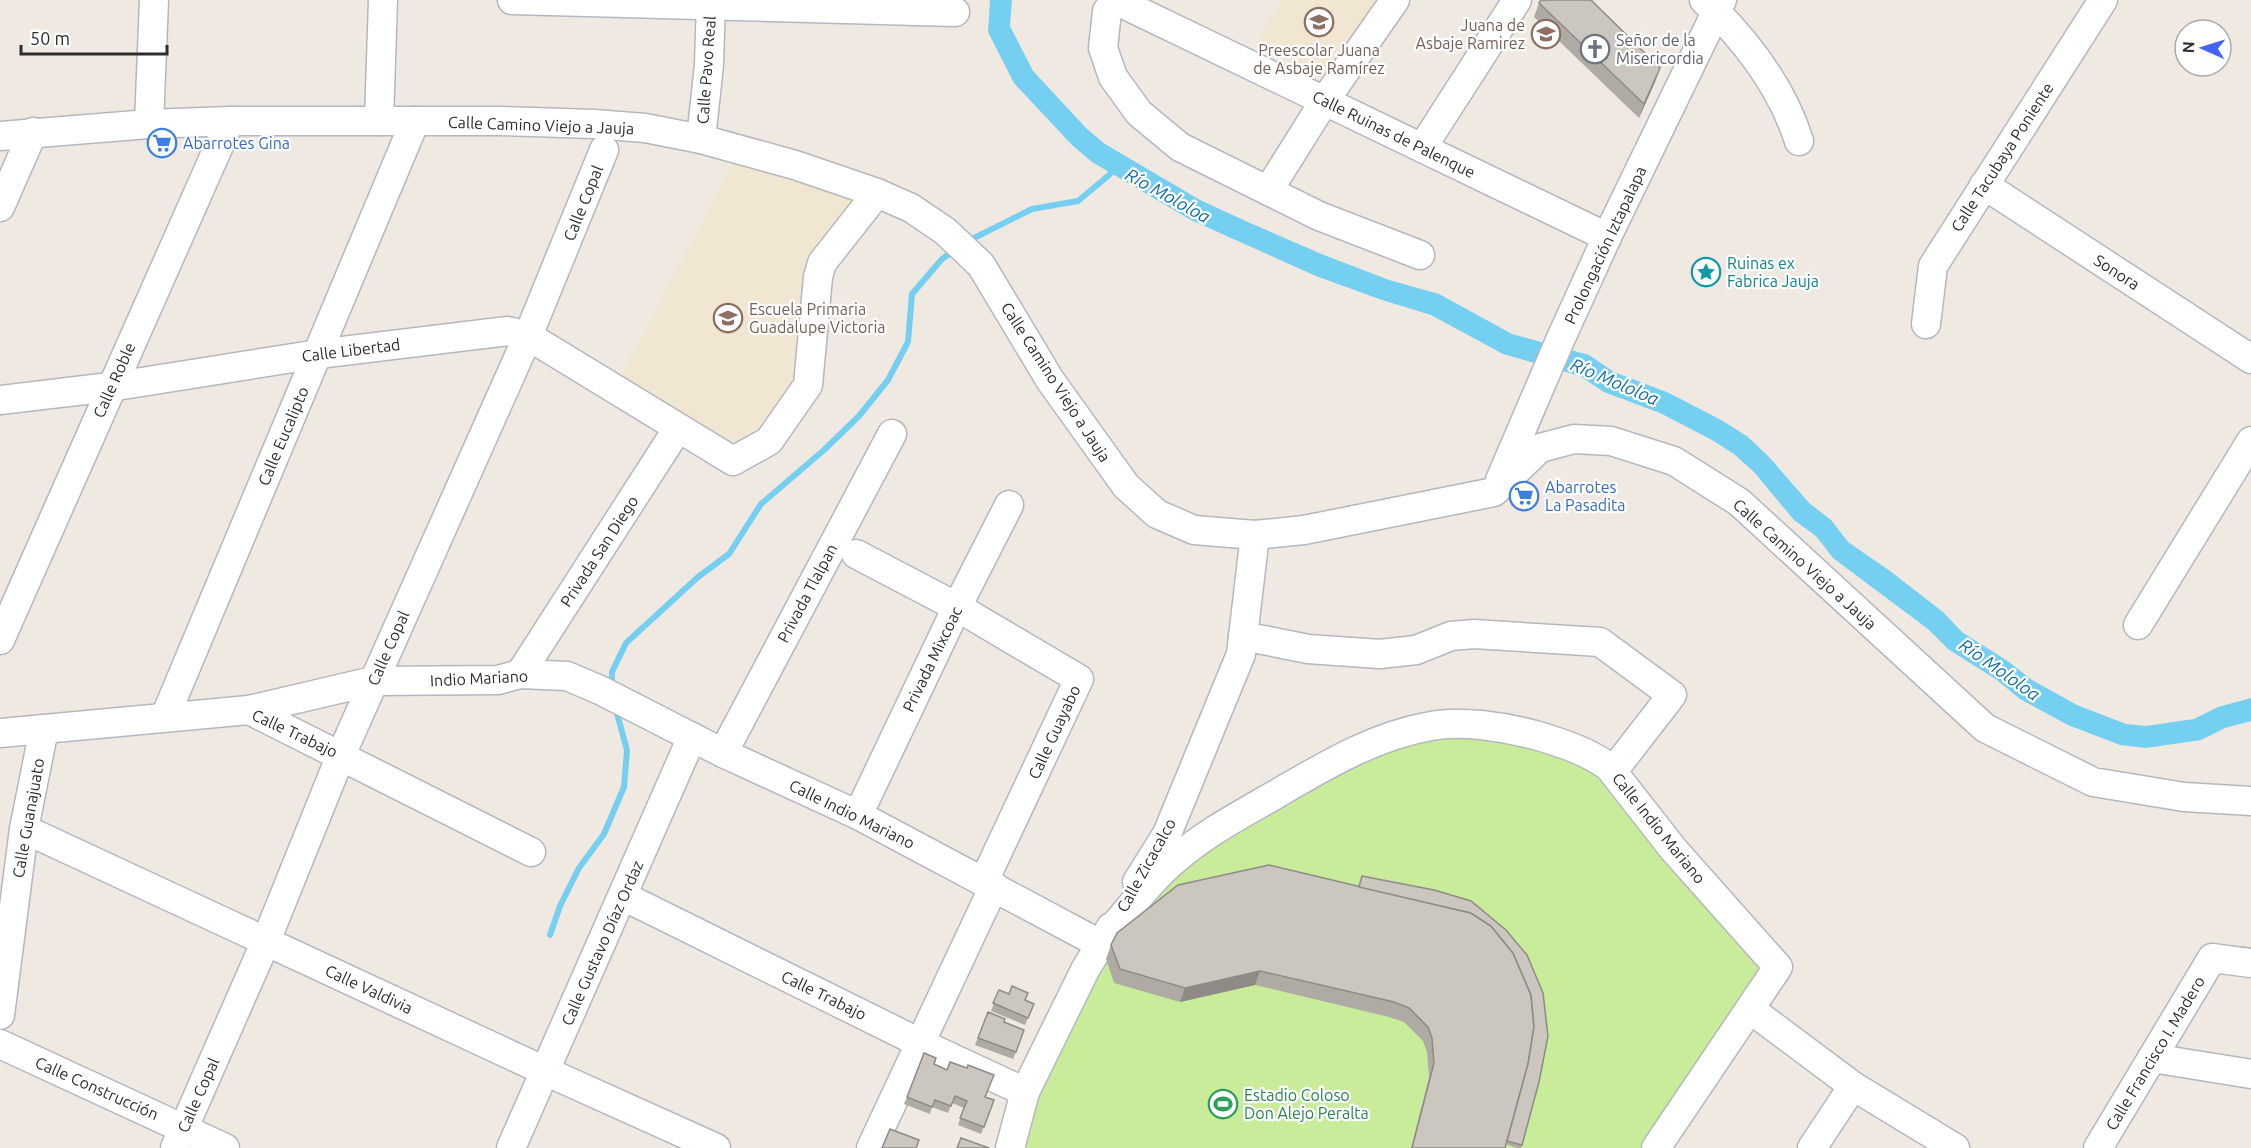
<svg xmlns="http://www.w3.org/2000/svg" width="2251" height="1148" viewBox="0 0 2251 1148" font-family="Ubuntu,sans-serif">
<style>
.education{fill:#f0e6d1}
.pitch{fill:#c9ec9a}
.water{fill:#75cff0}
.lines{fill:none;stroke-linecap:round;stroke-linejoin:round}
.stream{stroke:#75cff0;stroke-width:6}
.minor-casing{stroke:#b4b7c1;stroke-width:31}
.minor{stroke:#fff;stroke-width:28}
.wall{fill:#afaba4}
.shaded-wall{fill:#8e8b86}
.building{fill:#cbc7bf;stroke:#8e8b86;stroke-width:1.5}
.labels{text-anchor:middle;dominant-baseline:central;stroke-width:4.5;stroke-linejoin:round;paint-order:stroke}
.education-label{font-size:16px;fill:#785e54;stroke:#fff;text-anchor:end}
.worship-label{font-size:16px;fill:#5b616d;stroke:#fff;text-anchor:start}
.street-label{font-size:16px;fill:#2e2e2e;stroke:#fff}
.shop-label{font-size:16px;fill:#366cbe;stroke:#fff;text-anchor:start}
.culture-label{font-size:16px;fill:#0d838f;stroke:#fff;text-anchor:start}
.leisure-label{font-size:16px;fill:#27864d;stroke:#fff;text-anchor:start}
.water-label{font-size:18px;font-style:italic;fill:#0d6fa3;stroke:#fff}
</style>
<rect width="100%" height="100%" fill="#efe9e1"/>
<g class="education">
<path d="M 1282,0 L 1383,0 L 1332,83 L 1255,45 Z"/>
<path d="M 736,156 L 854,198 L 812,252 L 795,389 L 757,439 L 732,451 L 618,383 Z"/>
</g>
<path class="pitch" d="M 1432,725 L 1596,758 L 1778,967 L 1656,1148 L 1010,1148 L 1085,970 L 1176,858 Z"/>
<path class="water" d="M 990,0 L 1012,0 L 1010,26 L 1033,71 L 1087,129 L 1105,144 L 1200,200 L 1250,223 L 1324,255 L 1389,280 L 1439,294 L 1512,334 L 1589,355 L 1614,372 L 1669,393 L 1723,421 L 1748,437 L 1770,458 L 1809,503 L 1831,520 L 1848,542 L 1890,571 L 1943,612 L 1962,632 L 2009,662 L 2032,680 L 2077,705 L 2126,724 L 2146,726 L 2194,719 L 2218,707 L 2251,698 L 2251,721 L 2225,728 L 2201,740 L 2146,748 L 2120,745 L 2068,725 L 2020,699 L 1997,680 L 1948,649 L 1928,629 L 1833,558 L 1816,536 L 1794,520 L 1754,472 L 1734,454 L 1712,440 L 1660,413 L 1604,392 L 1580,376 L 1503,354 L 1431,315 L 1382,300 L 1316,276 L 1191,220 L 1092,162 L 1072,145 L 1014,83 L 988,32 Z"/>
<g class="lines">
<g class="stream">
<path d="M 968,241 L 1032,209 L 1078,201 L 1108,176 L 1114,169"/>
<path d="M 612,688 L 612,672 L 626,643 L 698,577 L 729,554 L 761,504 L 824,450 L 859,416 L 888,380 L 908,342 L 912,294 L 942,259 L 955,250"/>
<path d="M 550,935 L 560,906 L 579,868 L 604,834 L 624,787 L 627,750 L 616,710"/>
</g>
<g class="minor-casing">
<g id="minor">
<path d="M 512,0 L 955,12"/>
<path d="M 1115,0 L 1607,237"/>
<path d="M 1115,0 L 1107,11 L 1103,48 L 1113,77 L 1139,113 L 1180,147 L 1319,216 L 1420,255"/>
<path d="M 1704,0 C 1745,39 1782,87 1799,141"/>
<path d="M 379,121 L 383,0"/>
<path d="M 149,124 L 154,0"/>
<path d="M 0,136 L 149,124 L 230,121 L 499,121 L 594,124 L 645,128 L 701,139 L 795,165 L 877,193 L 911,208 L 945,231 L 981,265 L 1050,380 L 1126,486 L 1157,514 L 1194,530 L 1255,535 L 1304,530 L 1494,492 L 1540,448 L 1574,439 L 1611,441 L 1674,461 L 1739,502 L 1985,728 L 2093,782 L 2184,797 L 2251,801"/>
<path d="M 701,139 L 709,65 L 711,0"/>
<path d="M 1422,148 L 1517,0"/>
<path d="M 1984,185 L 2251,359"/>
<path d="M 1268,191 L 1325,100 L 1395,0"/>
<path d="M 0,207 L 33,132"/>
<path d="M 1926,324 L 1933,266 L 2103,0"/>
<path d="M 0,400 L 110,387 L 318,354 L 508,331 L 528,336 L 733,461 L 769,441 L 808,385 L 818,277 L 822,263 L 877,193"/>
<path d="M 1500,480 L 1561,338 L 1607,237 L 1722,0"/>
<path d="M 856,554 L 957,607 L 1079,679 L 984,881"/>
<path d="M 2138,625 L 2251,441"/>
<path d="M 1243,636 L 1308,649 L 1380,654 L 1416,650 L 1451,636 L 1474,634 L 1600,642 L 1672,695 L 1613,771"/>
<path d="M 0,640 L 230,121"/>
<path d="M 520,674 L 678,428"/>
<path d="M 249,710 L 373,681 L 498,680 L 520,674 L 567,676 L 600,690 L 723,753 L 858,815 L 1100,944"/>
<path d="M 165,717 L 415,121"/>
<path d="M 0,733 L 249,710 L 531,852"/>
<path d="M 723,753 L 892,434"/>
<path d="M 858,815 L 957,607 L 1009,505"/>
<path d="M 24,829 L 545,1071 L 716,1148"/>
<path d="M 1137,882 L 1167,834 L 1241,654 L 1255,535"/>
<path d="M 623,896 L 920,1043 L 1025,1092"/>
<path d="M 1103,939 C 1127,912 1150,880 1177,858 C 1206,833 1240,815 1273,796 C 1323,767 1373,736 1431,726 C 1461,720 1505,727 1535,735 C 1562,743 1587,751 1609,767 L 1674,850 L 1778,967 L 1656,1148"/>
<path d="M 1750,1009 L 1853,1086 L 1955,1148"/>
<path d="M 0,1015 L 24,829 L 44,729"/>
<path d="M 0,1044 L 225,1148"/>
<path d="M 2152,1058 L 2251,1074"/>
<path d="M 175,1148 L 266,941 L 341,755 L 528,336 L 604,150"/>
<path d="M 511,1148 L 692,737"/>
<path d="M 871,1148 L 994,886"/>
<path d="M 1010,1148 L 1025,1092 L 1085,970 L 1111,927"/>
<path d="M 1812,1148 L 1853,1086"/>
<path d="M 2098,1148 L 2212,958 L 2251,963"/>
</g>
</g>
<use href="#minor" class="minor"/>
</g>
<g class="wall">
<path d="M 1539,3 L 1655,82 L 1639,118 L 1534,17 Z"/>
<path d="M 1358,886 L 1539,1082 L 1521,1148 L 1517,1148 L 1506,1144 L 1505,1148 L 1411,1148 L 1429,1077 L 1427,1052 L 1423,1041 L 1404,1022 L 1389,1017 L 1255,985 L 1180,1002 L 1114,983 L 1106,959 L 1111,945 Z"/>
<path d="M 999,990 L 1034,1004 L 1025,1025 L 991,1011 Z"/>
<path d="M 988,1012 L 1004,1022 L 1016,1052 L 1013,1059 L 975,1045 Z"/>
<path d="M 934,1064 L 985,1097 L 994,1100 L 981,1134 L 958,1125 L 964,1108 L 952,1103 L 948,1113 L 932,1107 L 930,1114 L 904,1104 L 907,1097 Z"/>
</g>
<g class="shaded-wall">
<path d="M 1660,68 L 1655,82 L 1639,118 L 1644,104 Z"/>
<path d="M 1260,971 L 1255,985 L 1180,1002 L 1185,988 Z"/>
</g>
<g class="building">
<path d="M 1541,0 L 1591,0 L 1660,68 L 1644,104 L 1539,3 Z"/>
<path d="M 1269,865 L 1471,913 L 1491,926 L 1513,953 L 1531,995 L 1534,1027 L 1528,1064 L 1505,1148 L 1412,1148 L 1434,1063 L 1432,1038 L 1428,1027 L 1409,1008 L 1394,1002 L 1260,971 L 1185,988 L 1120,969 L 1111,945 L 1117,933 L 1178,885 Z"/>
<path d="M 1362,876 L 1434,890 L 1471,901 L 1506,930 L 1527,955 L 1543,993 L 1548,1036 L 1539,1082 L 1522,1145 L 1507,1141 L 1528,1064 L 1534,1027 L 1531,995 L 1513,953 L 1491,926 L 1471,913 L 1359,887 Z"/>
<path d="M 1012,986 L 1028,993 L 1025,1000 L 1034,1004 L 1028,1018 L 993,1003 L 999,990 L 1009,994 Z"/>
<path d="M 988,1012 L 1005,1019 L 1004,1022 L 1024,1030 L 1016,1052 L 978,1038 Z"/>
<path d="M 924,1053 L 936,1058 L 934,1064 L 947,1070 L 950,1062 L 967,1068 L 968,1065 L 994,1075 L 985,1097 L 994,1100 L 984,1127 L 960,1118 L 967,1101 L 955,1096 L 951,1106 L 935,1100 L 932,1107 L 907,1097 Z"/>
<path d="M 890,1129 L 919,1140 L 916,1148 L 882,1148 Z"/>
<path d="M 961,1138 L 989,1148 L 957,1148 Z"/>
</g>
<defs>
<g id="school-ring" transform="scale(1.5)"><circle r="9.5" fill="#fff" stroke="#8d6e63" stroke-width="1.5"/><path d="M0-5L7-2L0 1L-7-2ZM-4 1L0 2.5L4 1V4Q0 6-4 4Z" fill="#8d6e63"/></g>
<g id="church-ring" transform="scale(1.5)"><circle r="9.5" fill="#fff" stroke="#6b7280" stroke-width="1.5"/><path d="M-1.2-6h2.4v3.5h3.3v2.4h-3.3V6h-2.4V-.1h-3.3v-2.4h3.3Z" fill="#6b7280"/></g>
<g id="supermarket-ring" transform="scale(1.5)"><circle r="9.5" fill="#fff" stroke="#3f7fe0" stroke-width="1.5"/><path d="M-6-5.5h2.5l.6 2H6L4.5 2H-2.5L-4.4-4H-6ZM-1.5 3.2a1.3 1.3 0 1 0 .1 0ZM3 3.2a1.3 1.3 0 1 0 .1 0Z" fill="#3f7fe0"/></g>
<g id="sight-ring" transform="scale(1.5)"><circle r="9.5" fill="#fff" stroke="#0f9aa8" stroke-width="1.5"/><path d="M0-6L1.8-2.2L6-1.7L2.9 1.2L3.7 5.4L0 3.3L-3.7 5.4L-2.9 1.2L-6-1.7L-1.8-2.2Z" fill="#0f9aa8"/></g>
<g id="stadium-ring" transform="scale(1.5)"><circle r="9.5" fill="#fff" stroke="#2e9e5b" stroke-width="1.5"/><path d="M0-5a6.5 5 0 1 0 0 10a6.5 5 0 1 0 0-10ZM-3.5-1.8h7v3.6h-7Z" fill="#2e9e5b"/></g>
</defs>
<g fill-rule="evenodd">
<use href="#school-ring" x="1319" y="22"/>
<use href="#school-ring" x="1546" y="34"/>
<use href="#church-ring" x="1595" y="49"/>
<use href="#supermarket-ring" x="162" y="143"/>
<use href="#sight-ring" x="1706" y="272"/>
<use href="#school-ring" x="728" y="318"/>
<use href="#supermarket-ring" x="1524" y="496"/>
<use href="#stadium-ring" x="1223" y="1104"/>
</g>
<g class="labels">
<g class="education-label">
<text x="1525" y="25">Juana de<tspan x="1525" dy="18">Asbaje Ramirez</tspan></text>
<text x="1319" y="50" text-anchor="middle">Preescolar Juana<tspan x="1319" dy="18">de Asbaje Ramírez</tspan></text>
<text x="749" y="309" text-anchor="start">Escuela Primaria<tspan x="749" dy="18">Guadalupe Victoria</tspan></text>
</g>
<g class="worship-label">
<text x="1616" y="40">Señor de la<tspan x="1616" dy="18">Misericordia</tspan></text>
</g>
<g class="street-label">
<text transform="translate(706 70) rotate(-86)">Calle Pavo Real</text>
<text transform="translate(541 125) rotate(2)">Calle Camino Viejo a Jauja</text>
<text transform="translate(1394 134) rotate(26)">Calle Ruinas de Palenque</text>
<text transform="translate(2002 157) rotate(-57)">Calle Tacubaya Poniente</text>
<text transform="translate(583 203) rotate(-68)">Calle Copal</text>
<text transform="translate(1605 245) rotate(-65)">Prolongación Iztapalapa</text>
<text transform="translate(2117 272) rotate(33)">Sonora</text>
<text transform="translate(351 350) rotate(-7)">Calle Libertad</text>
<text transform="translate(114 380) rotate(-66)">Calle Roble</text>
<text transform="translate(1056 382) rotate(57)">Calle Camino Viejo a Jauja</text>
<text transform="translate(283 436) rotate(-67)">Calle Eucalipto</text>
<text transform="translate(599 551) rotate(-57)">Privada San Diego</text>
<text transform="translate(1805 564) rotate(42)">Calle Camino Viejo a Jauja</text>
<text transform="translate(807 593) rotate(-62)">Privada Tlalpan</text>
<text transform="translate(388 648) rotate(-66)">Calle Copal</text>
<text transform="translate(932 659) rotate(-64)">Privada Mixcoac</text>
<text transform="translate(479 678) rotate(-3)">Indio Mariano</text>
<text transform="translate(1054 732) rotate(-65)">Calle Guayabo</text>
<text transform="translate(295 733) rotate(25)">Calle Trabajo</text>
<text transform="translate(852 814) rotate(26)">Calle Indio Mariano</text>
<text transform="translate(28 818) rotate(-80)">Calle Guanajuato</text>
<text transform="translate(1659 828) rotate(51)">Calle Indio Mariano</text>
<text transform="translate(1146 865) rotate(-61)">Calle Zicacalco</text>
<text transform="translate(602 943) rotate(-66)">Calle Gustavo Díaz Ordaz</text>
<text transform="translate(369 989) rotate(25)">Calle Valdivia</text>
<text transform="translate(824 995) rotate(26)">Calle Trabajo</text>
<text transform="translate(2155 1053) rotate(-59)">Calle Francisco I. Madero</text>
<text transform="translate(97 1088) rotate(24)">Calle Construcción</text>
<text transform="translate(198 1095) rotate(-66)">Calle Copal</text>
</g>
<g class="shop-label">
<text x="183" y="143">Abarrotes Gina</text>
<text x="1545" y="487">Abarrotes<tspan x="1545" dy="18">La Pasadita</tspan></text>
</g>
<g class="culture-label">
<text x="1727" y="263">Ruinas ex<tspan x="1727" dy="18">Fabrica Jauja</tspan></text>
</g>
<g class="leisure-label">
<text x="1244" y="1095">Estadio Coloso<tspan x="1244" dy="18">Don Alejo Peralta</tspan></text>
</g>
<g class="water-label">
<text transform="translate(1168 195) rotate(29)">Río Mololoa</text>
<text transform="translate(1615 381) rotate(23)">Río Mololoa</text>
<text transform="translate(2000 669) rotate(35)">Río Mololoa</text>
</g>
</g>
<g transform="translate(2203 48) rotate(273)"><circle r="28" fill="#ffffff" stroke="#ababab" stroke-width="1.5"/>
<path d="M0-4.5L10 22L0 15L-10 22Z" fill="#4264fb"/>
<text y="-9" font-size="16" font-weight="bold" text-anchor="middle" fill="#2e2e2e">N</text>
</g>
<path d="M21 45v9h146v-9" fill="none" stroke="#2e2e2e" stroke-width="3"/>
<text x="30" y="45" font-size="18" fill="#2e2e2e" stroke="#ffffff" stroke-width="4.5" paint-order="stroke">50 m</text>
</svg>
